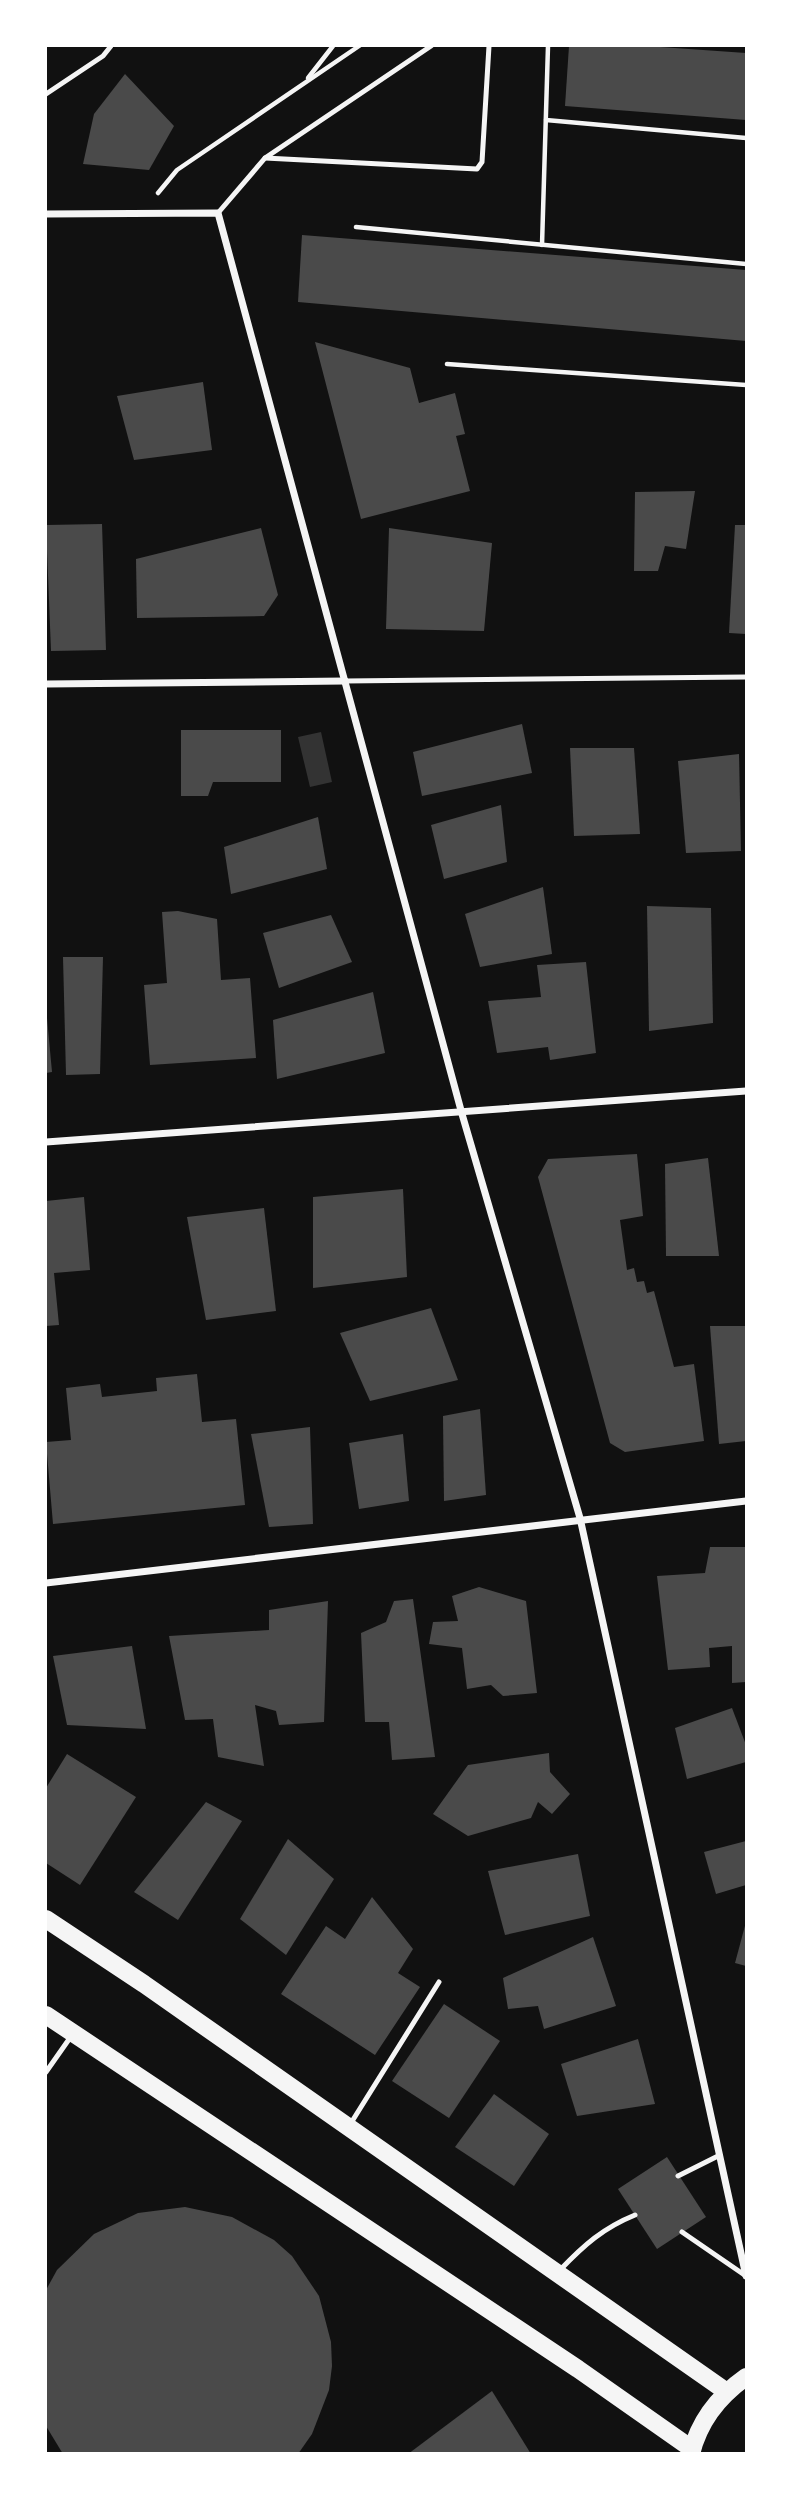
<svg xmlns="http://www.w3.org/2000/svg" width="792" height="2499" viewBox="0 0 792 2499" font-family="'Varela Round',sans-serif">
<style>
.water{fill:#333}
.building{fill:#4a4a4a}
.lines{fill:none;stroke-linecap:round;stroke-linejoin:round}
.path{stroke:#f5f5f5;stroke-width:4.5}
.service{stroke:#f5f5f5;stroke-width:5}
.minor{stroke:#f5f5f5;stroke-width:7}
.primary{stroke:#f5f5f5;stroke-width:18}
</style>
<rect width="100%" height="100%" fill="#111"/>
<path class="water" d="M 321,732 L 332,782 L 310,787 L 298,737 Z"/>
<g class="building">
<path d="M 569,46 L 646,46 L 746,53 L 746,120 L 565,106 Z"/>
<path d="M 125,74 L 174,126 L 149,170 L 83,164 L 94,114 Z"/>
<path d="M 302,235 L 746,270 L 746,341 L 298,302 Z"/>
<path d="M 315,342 L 410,368 L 419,403 L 455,393 L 465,434 L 456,436 L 470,491 L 361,519 Z"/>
<path d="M 203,382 L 212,450 L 134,460 L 117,396 Z"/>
<path d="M 695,491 L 686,549 L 665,546 L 658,571 L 634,571 L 635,492 Z"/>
<path d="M 102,524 L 106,650 L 51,651 L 46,525 Z"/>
<path d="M 735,525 L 746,525 L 746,634 L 729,633 Z"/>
<path d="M 261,528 L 278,595 L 264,616 L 137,618 L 136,559 Z"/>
<path d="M 389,528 L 492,543 L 484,631 L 386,629 Z"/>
<path d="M 522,724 L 532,773 L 422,796 L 413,752 Z"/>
<path d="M 181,730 L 281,730 L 281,782 L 213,782 L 208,796 L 181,796 Z"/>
<path d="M 570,748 L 634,748 L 640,834 L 574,836 Z"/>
<path d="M 739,754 L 741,851 L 686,853 L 678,761 Z"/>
<path d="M 501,805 L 507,862 L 444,879 L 431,825 Z"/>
<path d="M 318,817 L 327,869 L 231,894 L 224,847 Z"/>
<path d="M 543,887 L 552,954 L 480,967 L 465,914 Z"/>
<path d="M 647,906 L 711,908 L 713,1023 L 649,1031 Z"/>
<path d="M 178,911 L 217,919 L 221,980 L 250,978 L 256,1058 L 150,1065 L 144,985 L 167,983 L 162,912 Z"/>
<path d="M 331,915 L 352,962 L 279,988 L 263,933 Z"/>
<path d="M 63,957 L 103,957 L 100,1074 L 66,1075 Z"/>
<path d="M 586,962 L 596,1053 L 550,1060 L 548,1047 L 497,1053 L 488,1001 L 541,997 L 537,965 Z"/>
<path d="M 373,992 L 385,1053 L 277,1079 L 273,1020 Z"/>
<path d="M 46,1007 L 52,1072 L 46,1073 Z"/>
<path d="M 637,1154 L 643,1216 L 620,1220 L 627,1270 L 634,1268 L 637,1282 L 644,1281 L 647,1293 L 654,1291 L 674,1367 L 694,1364 L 704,1441 L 625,1452 L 610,1443 L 538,1177 L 548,1159 Z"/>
<path d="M 708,1158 L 719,1256 L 666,1256 L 665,1164 Z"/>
<path d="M 403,1189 L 407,1277 L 313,1288 L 313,1197 Z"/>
<path d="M 84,1197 L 90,1270 L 54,1273 L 59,1325 L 46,1326 L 46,1201 Z"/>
<path d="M 264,1208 L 276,1311 L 206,1320 L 187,1217 Z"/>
<path d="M 431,1308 L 458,1380 L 370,1401 L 340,1333 Z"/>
<path d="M 710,1326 L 746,1326 L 746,1441 L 719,1444 Z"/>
<path d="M 197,1374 L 202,1422 L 236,1419 L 245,1505 L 53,1524 L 46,1442 L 71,1440 L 66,1388 L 100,1384 L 102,1397 L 157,1391 L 156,1378 Z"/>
<path d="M 480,1409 L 486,1495 L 444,1501 L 443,1416 Z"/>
<path d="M 310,1427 L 313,1524 L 269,1527 L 251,1434 Z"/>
<path d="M 403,1434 L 409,1501 L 359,1509 L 349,1443 Z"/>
<path d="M 710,1547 L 746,1547 L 746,1682 L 732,1683 L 732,1646 L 709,1648 L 710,1667 L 668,1670 L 657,1576 L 705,1573 Z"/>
<path d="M 479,1587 L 526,1601 L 537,1693 L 503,1696 L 491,1685 L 467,1689 L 462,1648 L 429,1644 L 433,1622 L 458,1621 L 452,1596 Z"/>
<path d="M 413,1599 L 435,1757 L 392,1760 L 389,1722 L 365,1722 L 361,1633 L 386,1622 L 394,1601 Z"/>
<path d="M 328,1601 L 324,1722 L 279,1725 L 276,1711 L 255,1705 L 264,1766 L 218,1757 L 213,1719 L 185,1720 L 169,1636 L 269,1630 L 269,1610 Z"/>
<path d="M 132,1646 L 146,1729 L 67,1725 L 53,1656 Z"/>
<path d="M 732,1708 L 746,1745 L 746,1762 L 687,1779 L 675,1728 Z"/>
<path d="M 549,1753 L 550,1772 L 570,1794 L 552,1814 L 538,1802 L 531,1818 L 468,1836 L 433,1814 L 468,1765 Z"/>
<path d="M 67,1754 L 136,1797 L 80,1885 L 46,1863 L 46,1788 Z"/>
<path d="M 206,1802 L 242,1821 L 178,1920 L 134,1892 Z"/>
<path d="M 288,1839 L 334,1879 L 286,1955 L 240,1919 Z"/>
<path d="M 746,1841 L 746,1885 L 716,1894 L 704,1852 Z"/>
<path d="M 578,1854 L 590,1916 L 505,1935 L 488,1871 Z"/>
<path d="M 372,1897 L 413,1949 L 398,1973 L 420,1987 L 375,2055 L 281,1994 L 326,1926 L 345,1939 Z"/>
<path d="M 746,1922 L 746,1966 L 735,1963 Z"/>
<path d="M 593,1937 L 616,2006 L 544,2029 L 538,2006 L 508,2009 L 503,1978 Z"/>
<path d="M 444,2004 L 500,2041 L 449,2118 L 392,2081 Z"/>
<path d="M 638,2039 L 655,2104 L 577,2116 L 561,2064 Z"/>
<path d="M 494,2094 L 549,2134 L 514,2186 L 455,2147 Z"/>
<path d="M 667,2157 L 706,2217 L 657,2249 L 618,2189 Z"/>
<path d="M 185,2207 L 232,2217 L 274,2240 L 292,2256 L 319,2296 L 331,2342 L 332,2366 L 329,2390 L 312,2434 L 298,2454 L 63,2454 L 46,2426 L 46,2290 L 57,2270 L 94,2234 L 138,2213 Z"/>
<path d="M 492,2391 L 531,2454 L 408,2454 Z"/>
</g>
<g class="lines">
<g class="path">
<path d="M 308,78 L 333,46"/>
<path d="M 546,120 L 746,138"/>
<path d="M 158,193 L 177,170 L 359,46"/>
<path d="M 356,227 L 746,264"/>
<path d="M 542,245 L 548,46"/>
<path d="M 447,364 L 746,385"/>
</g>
<g class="service">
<path d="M 46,94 L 103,56 L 111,46"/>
<path d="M 265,158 L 477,169 L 482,162 L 489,46"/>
<path d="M 218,213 L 265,158 L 431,46"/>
<path d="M 345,681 L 746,677"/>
<path d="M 46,2072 L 72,2035"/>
<path d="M 351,2123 L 439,1982"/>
<path d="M 678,2176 L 720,2155"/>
<path d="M 682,2232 L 746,2276"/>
<path d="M 560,2270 C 584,2245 603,2228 635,2215"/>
</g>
<g class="minor">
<path d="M 46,214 L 218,213 L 462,1114 L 580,1518 L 746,2276"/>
<path d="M 46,684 L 345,681"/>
<path d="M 46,1142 L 746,1091"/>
<path d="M 46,1583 L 746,1501"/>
</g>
<g class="primary">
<path d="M 46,1919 L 144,1984 L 727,2392"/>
<path d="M 46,2015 L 578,2369 L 692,2449"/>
<path d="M 691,2454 C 699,2421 719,2396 746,2377"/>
</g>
</g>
<rect width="792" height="2499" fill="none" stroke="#ffffff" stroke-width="94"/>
</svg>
